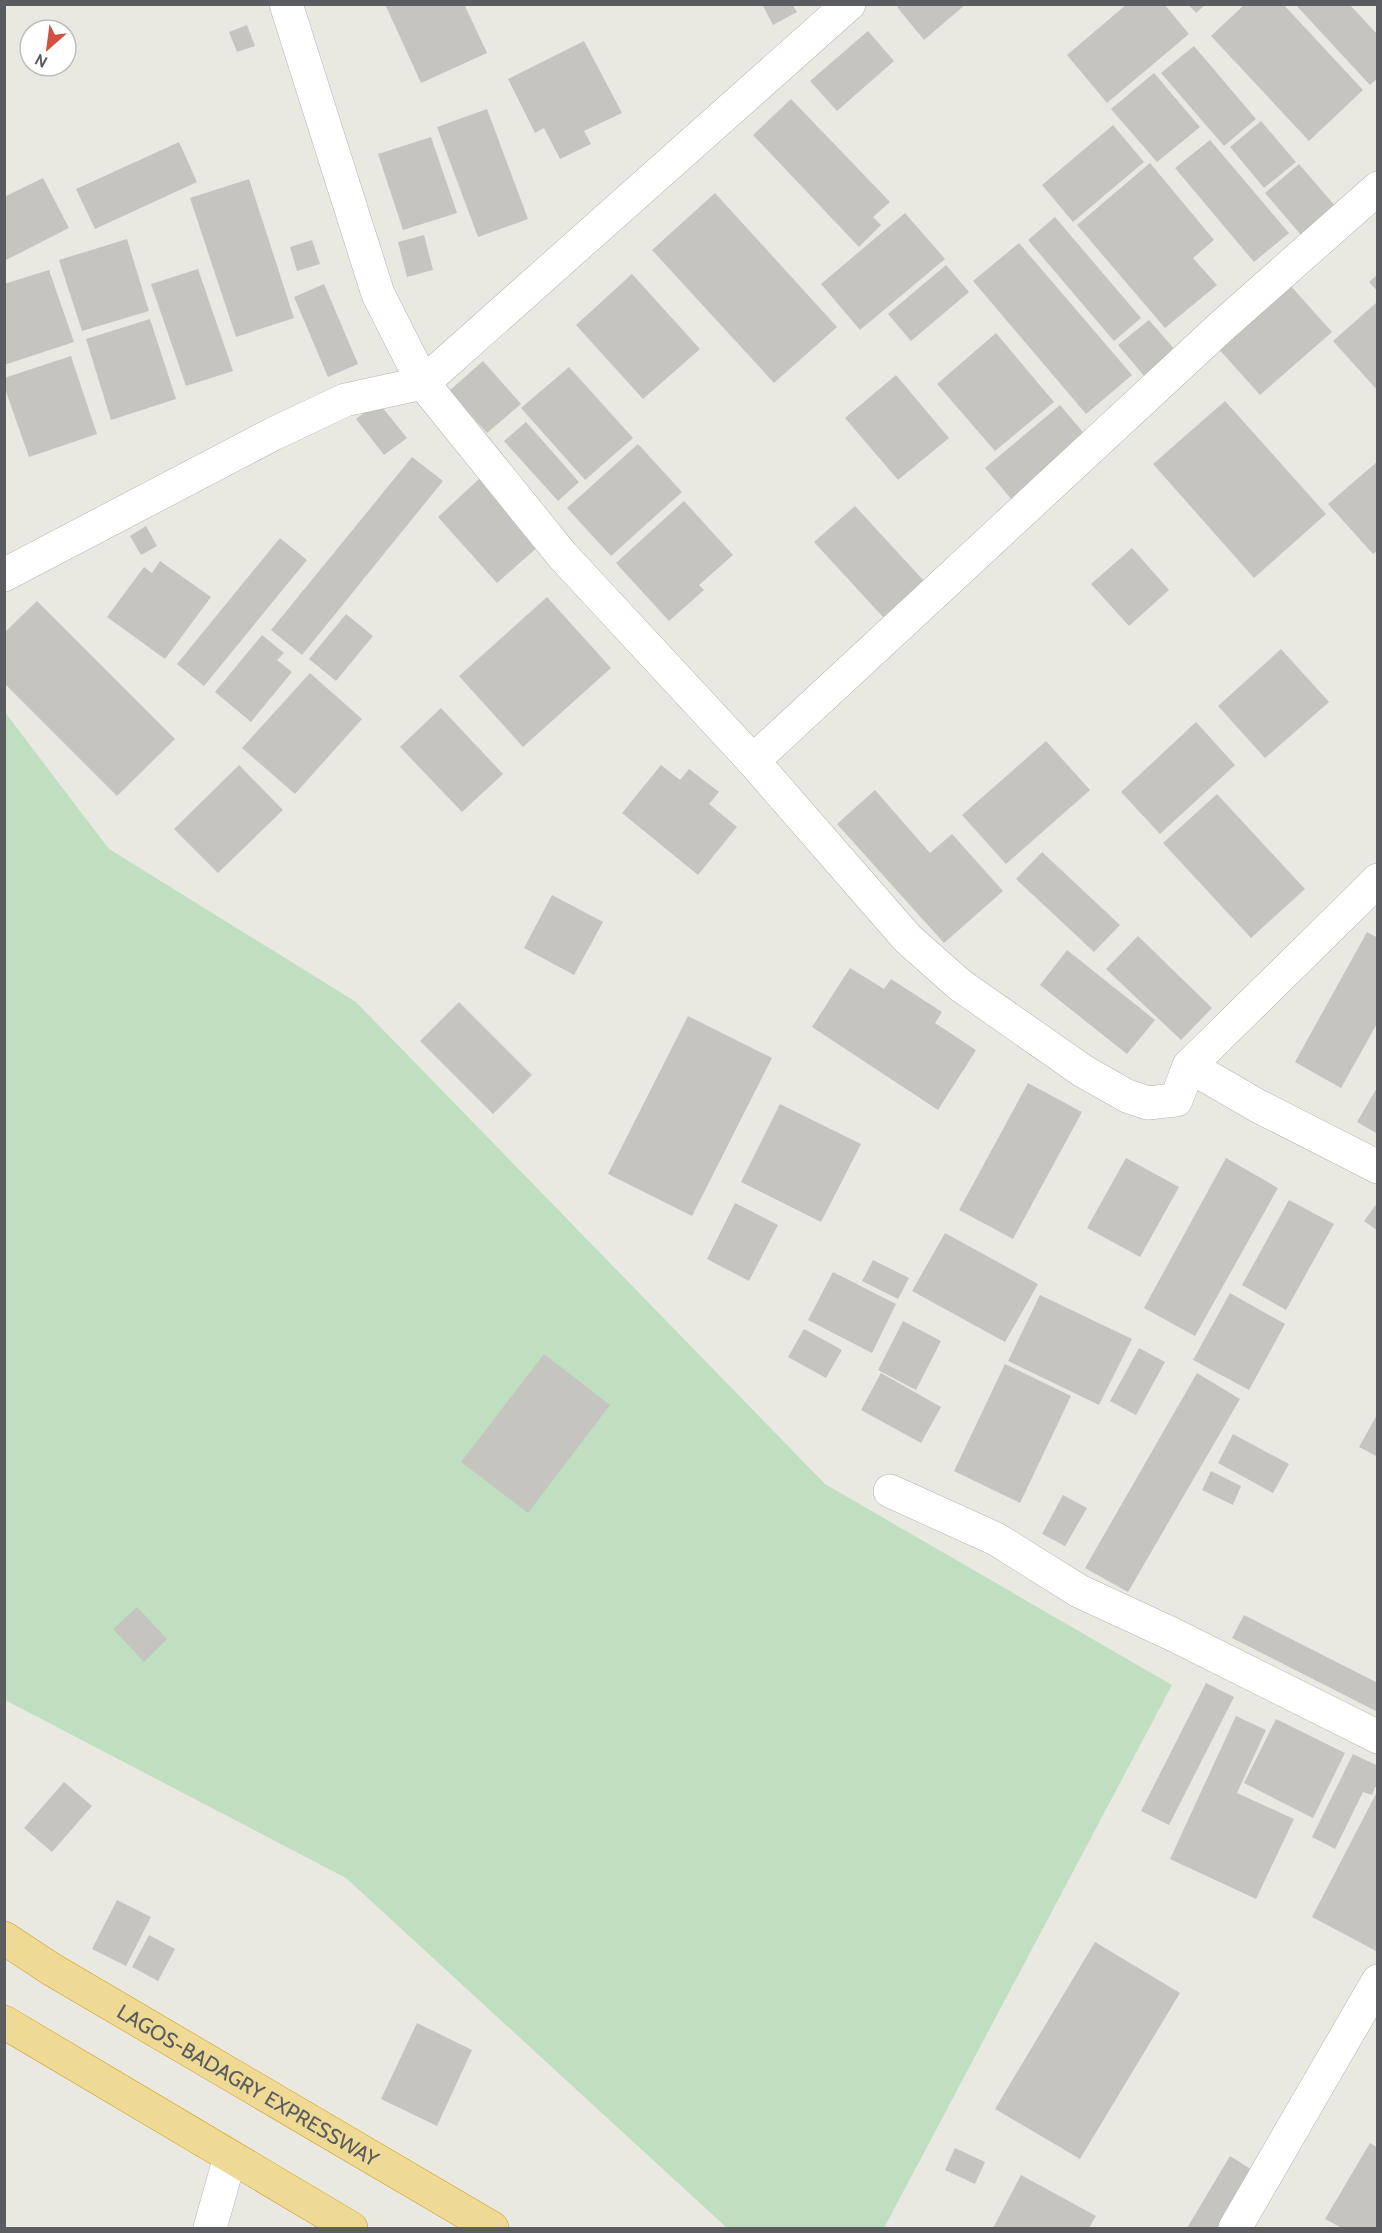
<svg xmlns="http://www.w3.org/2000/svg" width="1382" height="2233" viewBox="0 0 1382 2233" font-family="Cabin,sans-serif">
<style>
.green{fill:#c0dfc1}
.building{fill:#c6c4be}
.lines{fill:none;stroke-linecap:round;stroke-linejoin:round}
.minor-casing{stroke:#b2b3b7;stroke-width:34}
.highway-casing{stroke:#cf9d1d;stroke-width:34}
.minor{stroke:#fff;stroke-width:33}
.highway{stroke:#eeda94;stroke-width:33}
.labels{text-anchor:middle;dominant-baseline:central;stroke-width:4.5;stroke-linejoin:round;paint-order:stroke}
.street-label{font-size:21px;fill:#5a5c60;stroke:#fff}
</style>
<rect width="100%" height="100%" fill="#eae9e1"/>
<path class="green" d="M 4,711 L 109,849 L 356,1002 L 825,1484 L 1172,1685 L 884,2228 L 727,2228 L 346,1878 L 5,1700 Z"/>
<g class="building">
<path d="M 385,4 L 464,4 L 487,53 L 421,83 Z"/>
<path d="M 762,4 L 792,4 L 797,12 L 773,25 Z"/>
<path d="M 900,4 L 966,4 L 924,40 L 897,7 Z"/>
<path d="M 1127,4 L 1164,4 L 1189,34 L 1107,103 L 1067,55 Z"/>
<path d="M 1188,4 L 1206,4 L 1196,13 Z"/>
<path d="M 1245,4 L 1283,4 L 1363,90 L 1309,141 L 1211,36 Z"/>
<path d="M 1295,4 L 1349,4 L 1378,35 L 1378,78 L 1370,85 Z"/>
<path d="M 247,25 L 255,46 L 237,52 L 229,32 Z"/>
<path d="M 868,31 L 894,61 L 837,111 L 810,81 Z"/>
<path d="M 584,41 L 622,113 L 584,131 L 591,144 L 560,159 L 544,128 L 535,133 L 508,79 Z"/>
<path d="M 1194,46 L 1256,119 L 1224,146 L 1161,73 Z"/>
<path d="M 1154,73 L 1200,127 L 1157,162 L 1111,109 Z"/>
<path d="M 791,99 L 890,202 L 873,217 L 881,225 L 859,247 L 753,135 Z"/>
<path d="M 487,109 L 528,219 L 478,237 L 437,127 Z"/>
<path d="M 1261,121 L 1296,162 L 1264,188 L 1230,147 Z"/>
<path d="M 1113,125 L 1144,162 L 1073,222 L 1042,185 Z"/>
<path d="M 431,137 L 457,213 L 403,230 L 378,154 Z"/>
<path d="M 1210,140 L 1289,233 L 1254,262 L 1175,168 Z"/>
<path d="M 179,142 L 197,182 L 95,229 L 76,189 Z"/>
<path d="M 1150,163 L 1214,240 L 1193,258 L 1217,285 L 1165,328 L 1077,225 Z"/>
<path d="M 1299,164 L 1342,214 L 1307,242 L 1265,193 Z"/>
<path d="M 43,178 L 69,228 L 4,261 L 4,197 Z"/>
<path d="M 249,179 L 294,318 L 236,337 L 190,198 Z"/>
<path d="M 715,193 L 837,327 L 774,383 L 652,250 Z"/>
<path d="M 905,213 L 945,259 L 860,330 L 821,284 Z"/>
<path d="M 1055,217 L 1141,318 L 1114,341 L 1028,240 Z"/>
<path d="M 424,235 L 433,270 L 407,277 L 398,242 Z"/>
<path d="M 127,239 L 149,311 L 82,331 L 59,260 Z"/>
<path d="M 312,240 L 320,264 L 297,271 L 290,247 Z"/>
<path d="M 1019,243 L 1132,375 L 1086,414 L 973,281 Z"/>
<path d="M 946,265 L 969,292 L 911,341 L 888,314 Z"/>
<path d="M 198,269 L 233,371 L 186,386 L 151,284 Z"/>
<path d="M 49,270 L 74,342 L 4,365 L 4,284 Z"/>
<path d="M 632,274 L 700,349 L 643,399 L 576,325 Z"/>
<path d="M 1378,274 L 1378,292 L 1369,282 Z"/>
<path d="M 324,284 L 358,364 L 328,377 L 294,297 Z"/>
<path d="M 1289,284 L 1332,332 L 1260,395 L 1217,347 Z"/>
<path d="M 1376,303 L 1378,304 L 1378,391 L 1333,341 Z"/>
<path d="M 150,319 L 176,399 L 111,420 L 86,339 Z"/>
<path d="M 1149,320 L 1182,358 L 1151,384 L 1118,345 Z"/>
<path d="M 996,333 L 1054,402 L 995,451 L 937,384 Z"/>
<path d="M 71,356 L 97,434 L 29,457 L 4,386 L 4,378 Z"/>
<path d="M 483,361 L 521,404 L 487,433 L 449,391 Z"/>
<path d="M 569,367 L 633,438 L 585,480 L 521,408 Z"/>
<path d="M 896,375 L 949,438 L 898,480 L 845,418 Z"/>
<path d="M 1225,401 L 1326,514 L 1254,578 L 1153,464 Z"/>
<path d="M 378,402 L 407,438 L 384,455 L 356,419 Z"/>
<path d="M 1060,405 L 1087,437 L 1012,500 L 985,468 Z"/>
<path d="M 526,422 L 579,482 L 558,501 L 504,441 Z"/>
<path d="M 638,444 L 682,492 L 611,556 L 567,508 Z"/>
<path d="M 412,457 L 443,481 L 302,655 L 271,630 Z"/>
<path d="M 1378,461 L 1378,550 L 1373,554 L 1328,504 Z"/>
<path d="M 479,479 L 539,546 L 497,583 L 438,517 Z"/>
<path d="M 684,501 L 733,555 L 699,585 L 704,590 L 669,621 L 616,563 Z"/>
<path d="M 855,506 L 924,581 L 883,617 L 814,542 Z"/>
<path d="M 146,526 L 157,546 L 141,555 L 130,536 Z"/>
<path d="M 280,538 L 307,560 L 204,686 L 177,664 Z"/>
<path d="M 1132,548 L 1169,590 L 1129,626 L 1091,584 Z"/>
<path d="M 160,561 L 211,597 L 165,659 L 107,617 L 144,567 L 152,573 Z"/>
<path d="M 547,597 L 611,668 L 523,747 L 459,676 Z"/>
<path d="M 37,601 L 175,739 L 117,796 L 4,683 L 4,633 Z"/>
<path d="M 346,614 L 373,636 L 336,681 L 309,659 Z"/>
<path d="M 262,635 L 284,653 L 277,660 L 292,672 L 251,722 L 215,692 Z"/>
<path d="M 1281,649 L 1329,702 L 1265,758 L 1218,706 Z"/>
<path d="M 310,673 L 362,719 L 295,794 L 242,748 Z"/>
<path d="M 441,708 L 503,774 L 462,812 L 400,747 Z"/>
<path d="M 1196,722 L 1235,765 L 1160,834 L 1121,792 Z"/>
<path d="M 1046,741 L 1090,790 L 1006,864 L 962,815 Z"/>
<path d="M 239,765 L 283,810 L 218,873 L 174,829 Z"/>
<path d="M 661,765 L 680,780 L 689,769 L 719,792 L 709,804 L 737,827 L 698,875 L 622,813 Z"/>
<path d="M 875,790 L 930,853 L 952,834 L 1003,891 L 944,943 L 837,824 Z"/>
<path d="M 1217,794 L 1305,889 L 1251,938 L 1163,843 Z"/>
<path d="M 1042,852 L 1120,925 L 1094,952 L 1016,879 Z"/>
<path d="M 552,895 L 603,922 L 574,975 L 524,948 Z"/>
<path d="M 1367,932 L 1378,938 L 1378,1022 L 1341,1088 L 1295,1062 Z"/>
<path d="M 1138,936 L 1212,1008 L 1181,1040 L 1106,969 Z"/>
<path d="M 1067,950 L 1155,1020 L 1127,1054 L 1040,985 Z"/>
<path d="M 850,968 L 884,989 L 891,979 L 942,1012 L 935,1023 L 976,1050 L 938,1110 L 812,1027 Z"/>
<path d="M 459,1002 L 532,1075 L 493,1114 L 420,1041 Z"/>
<path d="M 688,1016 L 772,1058 L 692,1216 L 608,1174 Z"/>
<path d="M 1028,1083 L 1082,1112 L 1013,1239 L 959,1210 Z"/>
<path d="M 1378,1086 L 1378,1134 L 1357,1122 Z"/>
<path d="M 780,1104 L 861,1144 L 821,1222 L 741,1182 Z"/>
<path d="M 1126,1158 L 1179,1187 L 1140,1257 L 1087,1228 Z"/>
<path d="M 1226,1158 L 1278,1188 L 1195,1336 L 1144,1308 Z"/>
<path d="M 1289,1200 L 1334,1224 L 1286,1310 L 1242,1285 Z"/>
<path d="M 1378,1202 L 1378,1231 L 1364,1221 Z"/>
<path d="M 735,1203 L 778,1225 L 749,1281 L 707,1259 Z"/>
<path d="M 945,1233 L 1038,1284 L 1005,1342 L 912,1291 Z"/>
<path d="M 873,1260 L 909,1278 L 898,1299 L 862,1281 Z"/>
<path d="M 833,1272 L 896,1304 L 872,1353 L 808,1320 Z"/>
<path d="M 1230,1293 L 1285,1324 L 1249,1390 L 1193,1360 Z"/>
<path d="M 1040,1295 L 1132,1339 L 1099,1405 L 1008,1361 Z"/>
<path d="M 903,1321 L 941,1341 L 916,1390 L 878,1370 Z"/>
<path d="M 804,1329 L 842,1350 L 826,1378 L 788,1357 Z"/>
<path d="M 1139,1348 L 1165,1362 L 1136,1415 L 1110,1401 Z"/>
<path d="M 544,1354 L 610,1405 L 528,1513 L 461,1462 Z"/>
<path d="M 1005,1364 L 1071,1396 L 1020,1503 L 954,1471 Z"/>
<path d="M 881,1373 L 941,1407 L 921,1443 L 861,1410 Z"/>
<path d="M 1197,1373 L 1240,1399 L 1128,1592 L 1085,1568 Z"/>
<path d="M 1378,1413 L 1378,1457 L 1359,1447 Z"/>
<path d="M 1233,1434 L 1289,1464 L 1273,1493 L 1218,1463 Z"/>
<path d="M 1211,1471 L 1241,1486 L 1233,1505 L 1202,1490 Z"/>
<path d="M 1063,1495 L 1087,1508 L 1065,1546 L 1042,1534 Z"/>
<path d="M 137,1607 L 167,1639 L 144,1662 L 113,1629 Z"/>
<path d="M 1244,1615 L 1378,1683 L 1378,1712 L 1232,1638 Z"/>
<path d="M 1206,1683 L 1234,1697 L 1169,1825 L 1141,1811 Z"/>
<path d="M 1236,1716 L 1266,1730 L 1237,1793 L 1294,1819 L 1256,1899 L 1170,1859 Z"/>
<path d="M 1276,1719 L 1345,1753 L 1313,1818 L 1244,1783 Z"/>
<path d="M 1353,1754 L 1378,1766 L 1378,1788 L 1375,1787 L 1372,1795 L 1363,1792 L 1335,1849 L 1312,1837 Z"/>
<path d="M 64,1782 L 92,1806 L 52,1852 L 24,1828 Z"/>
<path d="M 1378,1790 L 1378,1952 L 1312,1917 Z"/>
<path d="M 117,1900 L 151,1917 L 126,1966 L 92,1949 Z"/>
<path d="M 149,1935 L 175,1949 L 158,1981 L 132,1967 Z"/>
<path d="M 1095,1942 L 1180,1993 L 1080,2159 L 995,2109 Z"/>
<path d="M 417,2023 L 472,2050 L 437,2126 L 381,2099 Z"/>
<path d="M 1370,2143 L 1378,2148 L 1378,2228 L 1342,2228 L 1325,2219 Z"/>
<path d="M 955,2148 L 985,2162 L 975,2184 L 945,2170 Z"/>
<path d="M 1230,2156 L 1257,2173 L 1223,2228 L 1187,2228 Z"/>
<path d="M 1021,2175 L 1096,2216 L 1089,2228 L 993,2228 Z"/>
</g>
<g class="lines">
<g class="minor-casing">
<g id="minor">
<path d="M 286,4 L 378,294 L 423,383 L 562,555 L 753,761 L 908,939 L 960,985 L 1083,1071 L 1127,1096 L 1148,1103 L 1176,1100 L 1189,1066 L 1258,1106 L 1378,1167"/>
<path d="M 4,575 L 273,434 L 345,400 L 423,383 L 849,4"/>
<path d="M 753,761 L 1222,326 L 1378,188"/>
<path d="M 1189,1066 L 1378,880"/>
<path d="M 890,1491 L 996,1539 L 1079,1591 L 1172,1634 L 1378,1737"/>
<path d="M 210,2228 L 230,2157"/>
<path d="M 1235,2228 L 1378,1981"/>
</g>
</g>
<g class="highway-casing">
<g id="highway">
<path id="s1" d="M 4,1938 L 51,1969 L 492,2228"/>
<path d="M 4,2022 L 351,2228"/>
</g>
</g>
<use href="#minor" class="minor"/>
<use href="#highway" class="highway"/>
</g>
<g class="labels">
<g class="street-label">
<text stroke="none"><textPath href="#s1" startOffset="285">LAGOS-BADAGRY EXPRESSWAY</textPath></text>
</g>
</g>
<rect width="1382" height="2233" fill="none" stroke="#5a5c60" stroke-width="12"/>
<g transform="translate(48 48) rotate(208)"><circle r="28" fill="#ffffff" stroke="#bdbebf" stroke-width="1.5"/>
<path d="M0-4.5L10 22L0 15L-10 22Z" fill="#d15040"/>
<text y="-9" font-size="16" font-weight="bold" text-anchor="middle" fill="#5a5c60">N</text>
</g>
</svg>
